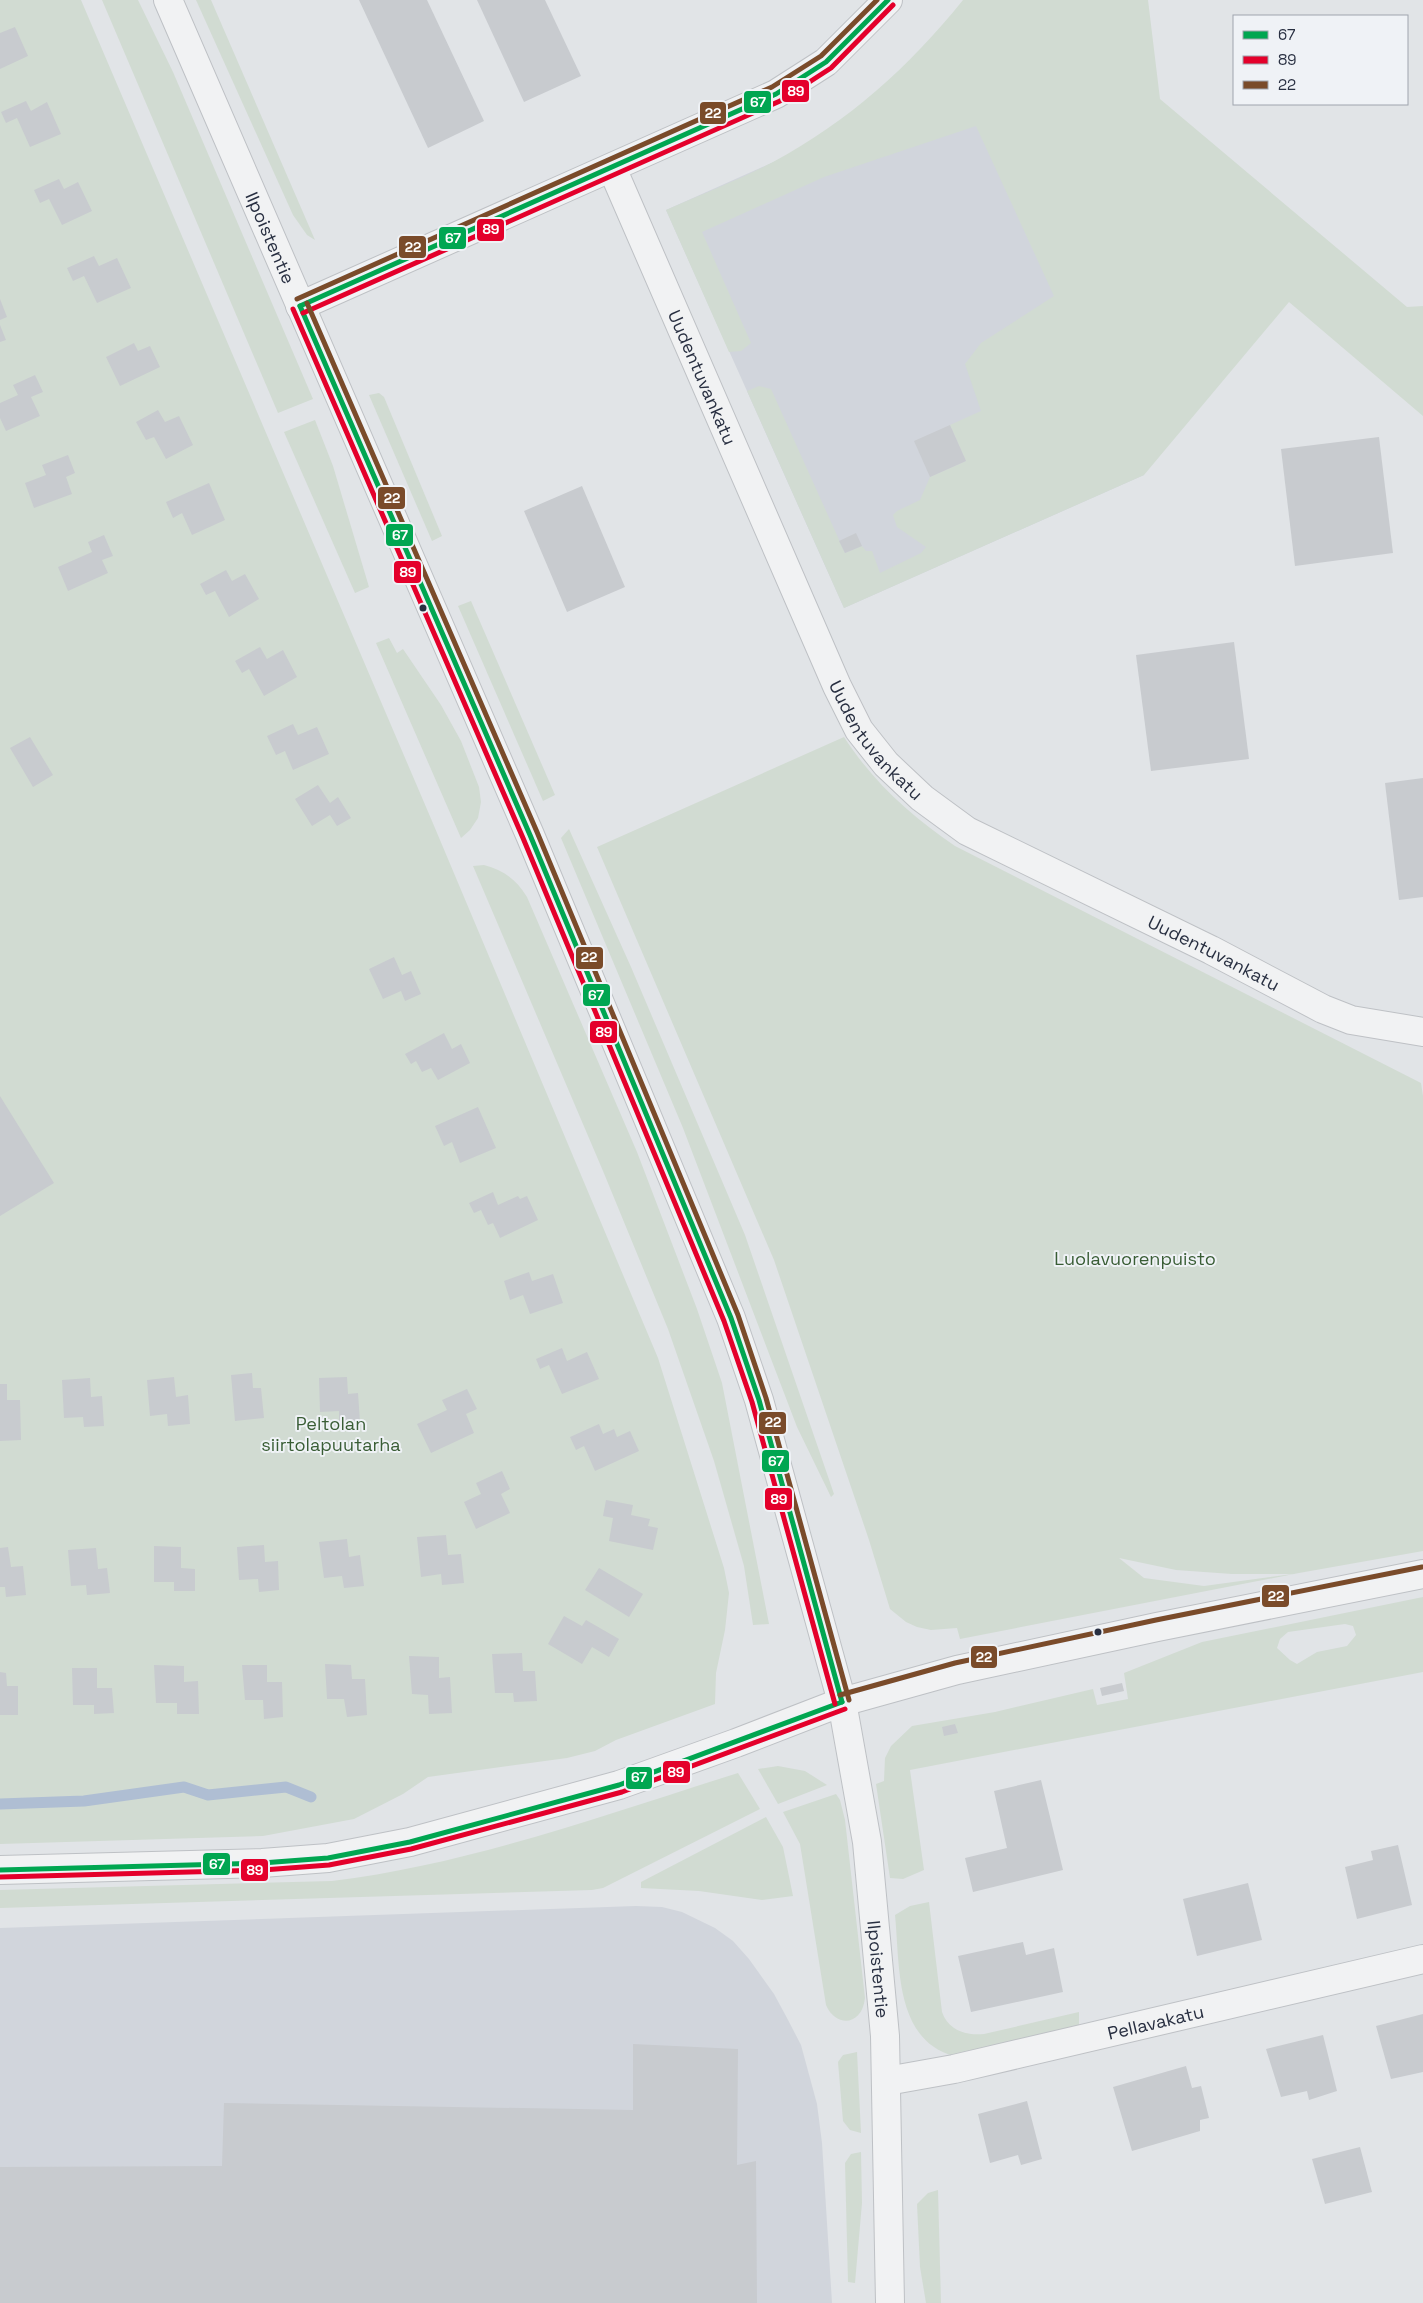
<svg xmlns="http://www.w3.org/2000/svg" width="1423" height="2303" viewBox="0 0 1423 2303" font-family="'Space Grotesk',sans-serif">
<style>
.built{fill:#d1d5dc}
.green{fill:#d1dbd2;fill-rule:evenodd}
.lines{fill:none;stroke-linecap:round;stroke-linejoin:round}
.stream{stroke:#afbed3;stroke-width:11}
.building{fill:#c8cbcf}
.minor-casing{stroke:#bec1c5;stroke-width:30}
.tertiary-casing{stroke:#bec1c5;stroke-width:30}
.minor{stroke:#f1f2f3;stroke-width:28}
.tertiary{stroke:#f1f2f3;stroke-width:28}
.bus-1-casing{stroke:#eff2f6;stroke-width:9}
.bus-2-casing{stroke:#eff2f6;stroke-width:9}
.bus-3-casing{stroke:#eff2f6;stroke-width:9}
.bus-1{stroke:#00a651;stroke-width:5}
.bus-2{stroke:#e4002b;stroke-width:5}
.bus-3{stroke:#7a4b2a;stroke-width:5}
.bus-dot{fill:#282f41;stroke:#eff2f6;stroke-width:2}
.labels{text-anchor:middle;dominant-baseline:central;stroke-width:4;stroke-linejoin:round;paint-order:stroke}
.street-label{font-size:18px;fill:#282f41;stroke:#eff2f6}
.park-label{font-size:18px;fill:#395d35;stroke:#eff2f6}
.line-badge{stroke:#eff2f6;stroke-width:2}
.badge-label{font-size:14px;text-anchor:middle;font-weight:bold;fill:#fff}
</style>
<rect width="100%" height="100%" fill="#e1e4e7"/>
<g class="built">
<path d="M 950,17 L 1144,475 L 844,608 L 666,210 L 859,124 Z"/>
<path d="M 636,1906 L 662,1907 L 682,1912 L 715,1928 L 733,1941 L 749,1959 L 774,1994 L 787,2018 L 801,2045 L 817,2104 L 822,2143 L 832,2303 L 0,2303 L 0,1928 Z"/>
</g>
<g class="green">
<path d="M 0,0 L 81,0 L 432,821 L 658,1358 L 724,1568 L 729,1593 L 725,1630 L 716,1673 L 715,1704 L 616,1740 L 595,1751 L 567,1758 L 428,1777 L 403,1794 L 354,1819 L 263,1836 L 0,1844 Z"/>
<path d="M 102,0 L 138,0 L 173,72 L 313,399 L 278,413 Z"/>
<path d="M 196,0 L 211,0 L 315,240 L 307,235 L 293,215 Z"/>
<path d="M 963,0 L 1148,0 L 1160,99 L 1407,307 L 1423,306 L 1423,416 L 1289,302 L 1144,475 L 844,608 L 747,391 L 759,386 L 771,389 L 845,553 L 862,546 L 866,551 L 872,551 L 880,573 L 921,553 L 926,547 L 897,527 L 893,515 L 897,511 L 920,500 L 930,477 L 966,461 L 950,425 L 981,411 L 965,364 L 981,343 L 1054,296 L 976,126 L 824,177 L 702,232 L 751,343 L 741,351 L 729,352 L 666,210 C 701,194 739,180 773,162 C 849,121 909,67 963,0 Z"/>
<path d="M 379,393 L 384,397 L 442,536 L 432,541 L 369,395 Z"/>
<path d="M 315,420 L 333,466 L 369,587 L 355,593 L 284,432 Z"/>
<path d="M 471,601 L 555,795 L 543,801 L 458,606 Z"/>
<path d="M 389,638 L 397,653 L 403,649 L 441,705 L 461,741 L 479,787 L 481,802 L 478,818 L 470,830 L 461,838 L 376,643 Z"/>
<path d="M 844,737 C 873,782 911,816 955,846 L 1421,1083 L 1423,1096 L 1423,1551 L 1299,1573 L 960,1639 L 957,1628 L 931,1630 L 917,1627 L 906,1622 L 890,1609 L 869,1540 L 774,1260 L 597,847 ZM 1119,1558 L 1176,1570 L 1232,1574 L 1293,1574 L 1204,1586 L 1144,1578 Z"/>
<path d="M 569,829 L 631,967 L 745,1235 L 834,1494 L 831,1497 L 797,1427 L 683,1128 L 561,838 Z"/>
<path d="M 484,865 C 503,870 516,879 527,897 L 637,1152 L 697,1309 L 722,1383 L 769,1624 L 753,1625 L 744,1566 L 714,1461 L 668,1329 L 603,1171 L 473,866 Z"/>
<path d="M 1423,1597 L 1423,1672 L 910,1770 L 924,1870 L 903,1879 L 890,1878 L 876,1784 L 884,1781 L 885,1758 L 891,1746 L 912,1726 L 995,1712 L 1093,1689 L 1097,1705 L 1128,1699 L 1124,1673 L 1202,1642 ZM 1345,1624 L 1353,1626 L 1356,1635 L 1347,1646 L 1317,1652 L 1297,1664 L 1290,1660 L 1277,1648 L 1280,1639 L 1288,1632 Z"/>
<path d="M 778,1766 L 805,1771 L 827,1785 L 778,1804 L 758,1769 Z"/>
<path d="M 738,1773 L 760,1809 L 603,1888 L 592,1890 L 0,1908 L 0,1890 L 332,1881 C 471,1864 604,1815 738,1773 Z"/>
<path d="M 836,1794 L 840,1800 L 845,1820 L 865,1998 C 862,2026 836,2028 826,2005 L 800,1844 L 783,1812 Z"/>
<path d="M 766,1817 L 783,1847 L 793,1896 L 762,1900 L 699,1891 L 641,1888 L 641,1882 Z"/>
<path d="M 929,1902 L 942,2012 C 948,2030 966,2036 984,2034 L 1079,2012 L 1079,2030 L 954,2056 C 894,2040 900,1964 895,1915 L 910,1906 Z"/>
<path d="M 857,2052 L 861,2133 L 850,2130 L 843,2121 L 838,2062 L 843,2055 Z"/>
<path d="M 861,2152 L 862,2203 L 855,2283 L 848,2282 L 845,2163 L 851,2154 Z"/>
<path d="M 938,2190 L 941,2303 L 926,2303 L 920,2267 L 917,2204 L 928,2193 Z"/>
</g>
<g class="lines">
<path class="stream" d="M 0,1804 L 84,1801 L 184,1787 L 208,1795 L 286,1787 L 311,1797"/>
</g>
<g class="building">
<path d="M 359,0 L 427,0 L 484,121 L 428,148 Z"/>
<path d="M 477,0 L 545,0 L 581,76 L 524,102 Z"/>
<path d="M 15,27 L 28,56 L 0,69 L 0,33 Z"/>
<path d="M 26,101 L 31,111 L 47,102 L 61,134 L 30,147 L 17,118 L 6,123 L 1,112 Z"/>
<path d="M 59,179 L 64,189 L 78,182 L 92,211 L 62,225 L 49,199 L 40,203 L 34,190 Z"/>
<path d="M 94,256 L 99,266 L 117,258 L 131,288 L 97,303 L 84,276 L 73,281 L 67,268 Z"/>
<path d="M 0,299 L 7,317 L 0,320 Z"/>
<path d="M 0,325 L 6,340 L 0,342 Z"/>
<path d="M 134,343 L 138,351 L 150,346 L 160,367 L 120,386 L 106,357 Z"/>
<path d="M 35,375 L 43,392 L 31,397 L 40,416 L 6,431 L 0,418 L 0,403 L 18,395 L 13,385 Z"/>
<path d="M 158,410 L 165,422 L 179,416 L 193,445 L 166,459 L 154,437 L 146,440 L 136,422 Z"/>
<path d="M 950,425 L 966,461 L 930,477 L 914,441 Z"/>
<path d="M 1379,437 L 1393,553 L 1295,566 L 1281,449 Z"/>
<path d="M 68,455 L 75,473 L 66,477 L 72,494 L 34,508 L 25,483 L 46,475 L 42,465 Z"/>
<path d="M 209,483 L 225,520 L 192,535 L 182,513 L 173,518 L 166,502 Z"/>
<path d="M 582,486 L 625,587 L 567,612 L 524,511 Z"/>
<path d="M 856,533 L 862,546 L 845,553 L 839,541 Z"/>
<path d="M 104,535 L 113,556 L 102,560 L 108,573 L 68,591 L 58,567 L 92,552 L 88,542 Z"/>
<path d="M 226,570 L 232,581 L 245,574 L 259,599 L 229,617 L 215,591 L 206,595 L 200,584 Z"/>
<path d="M 1234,642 L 1249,759 L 1151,771 L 1136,655 Z"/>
<path d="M 260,647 L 267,659 L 283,650 L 297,677 L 264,696 L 249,669 L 242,673 L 235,661 Z"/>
<path d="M 293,724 L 298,735 L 317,727 L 329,754 L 293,770 L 285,751 L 276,755 L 267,736 Z"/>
<path d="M 30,737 L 53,775 L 33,787 L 10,748 Z"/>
<path d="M 1423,778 L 1423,897 L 1399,900 L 1385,783 Z"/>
<path d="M 318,785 L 330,803 L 338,797 L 351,818 L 337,826 L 330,815 L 312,826 L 295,799 Z"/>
<path d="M 394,957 L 402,975 L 411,971 L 421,994 L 405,1001 L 401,991 L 383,999 L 369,969 Z"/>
<path d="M 444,1033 L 452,1049 L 461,1044 L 470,1063 L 438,1080 L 431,1068 L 422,1072 L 416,1061 L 411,1064 L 405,1054 Z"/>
<path d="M 0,1096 L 54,1183 L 0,1216 Z"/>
<path d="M 478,1107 L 496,1148 L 460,1163 L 452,1142 L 444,1146 L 435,1126 Z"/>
<path d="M 493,1192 L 498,1205 L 518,1196 L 520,1199 L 527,1196 L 538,1220 L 500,1238 L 493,1223 L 488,1225 L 481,1210 L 474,1213 L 469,1203 Z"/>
<path d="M 529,1272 L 532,1281 L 553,1274 L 563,1303 L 530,1314 L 523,1295 L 510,1300 L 504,1281 Z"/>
<path d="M 562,1348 L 567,1361 L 587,1352 L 599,1379 L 562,1394 L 549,1365 L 540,1369 L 536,1359 Z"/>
<path d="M 252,1373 L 253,1388 L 261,1388 L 264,1418 L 235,1421 L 231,1375 Z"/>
<path d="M 174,1377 L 176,1397 L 188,1395 L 190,1424 L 168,1426 L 167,1414 L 150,1416 L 147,1380 Z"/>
<path d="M 347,1377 L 348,1394 L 358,1393 L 360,1422 L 339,1423 L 339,1411 L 320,1412 L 319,1378 Z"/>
<path d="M 90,1378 L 91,1397 L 102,1396 L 104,1426 L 84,1427 L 83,1417 L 64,1418 L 62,1380 Z"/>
<path d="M 0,1384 L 7,1384 L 7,1400 L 20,1400 L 21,1440 L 0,1441 Z"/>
<path d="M 467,1389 L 477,1409 L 466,1414 L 474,1433 L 431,1453 L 417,1424 L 447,1410 L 442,1400 Z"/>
<path d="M 599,1424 L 603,1434 L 614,1429 L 617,1437 L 630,1431 L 639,1451 L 595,1471 L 584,1446 L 576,1450 L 570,1437 Z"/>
<path d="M 502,1471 L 510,1489 L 501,1494 L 510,1513 L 476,1529 L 464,1502 L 481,1494 L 476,1483 Z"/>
<path d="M 606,1500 L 633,1505 L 631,1515 L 650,1519 L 648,1526 L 658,1528 L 653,1550 L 609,1541 L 613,1518 L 603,1516 Z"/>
<path d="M 446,1535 L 448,1555 L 461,1554 L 464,1583 L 442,1585 L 441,1574 L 421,1577 L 417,1537 Z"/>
<path d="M 347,1539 L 349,1557 L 360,1555 L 364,1586 L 344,1588 L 342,1576 L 324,1578 L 319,1542 Z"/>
<path d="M 264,1545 L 265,1562 L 278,1561 L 279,1590 L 259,1592 L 258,1579 L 239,1580 L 237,1547 Z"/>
<path d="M 154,1546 L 181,1547 L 181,1568 L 195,1569 L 195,1591 L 174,1591 L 174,1582 L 154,1582 Z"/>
<path d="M 8,1547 L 11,1567 L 23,1566 L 26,1595 L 6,1597 L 5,1587 L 0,1587 L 0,1548 Z"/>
<path d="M 96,1548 L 98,1569 L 107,1568 L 110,1593 L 87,1595 L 86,1585 L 71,1586 L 68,1550 Z"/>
<path d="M 599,1568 L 643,1594 L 629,1617 L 585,1590 Z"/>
<path d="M 564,1616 L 582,1626 L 586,1620 L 619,1639 L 609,1657 L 592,1647 L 582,1664 L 548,1644 Z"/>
<path d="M 522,1653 L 523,1671 L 535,1671 L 537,1701 L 514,1702 L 513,1693 L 495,1693 L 492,1654 Z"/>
<path d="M 409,1656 L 439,1657 L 439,1678 L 450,1677 L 452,1713 L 429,1714 L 428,1695 L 412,1694 Z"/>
<path d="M 325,1664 L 351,1665 L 352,1679 L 365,1679 L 367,1715 L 347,1717 L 344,1699 L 327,1699 Z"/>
<path d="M 154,1665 L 184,1666 L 184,1682 L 198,1681 L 199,1714 L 177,1714 L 177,1703 L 156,1703 Z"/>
<path d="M 242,1665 L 267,1665 L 267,1682 L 282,1682 L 283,1717 L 264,1719 L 263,1700 L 245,1700 Z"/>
<path d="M 72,1668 L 97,1668 L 97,1688 L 112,1688 L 114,1713 L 94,1714 L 94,1705 L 73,1705 Z"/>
<path d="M 0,1672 L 6,1673 L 7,1686 L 18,1686 L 18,1715 L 0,1715 Z"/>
<path d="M 1122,1683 L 1124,1691 L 1102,1696 L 1100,1688 Z"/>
<path d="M 955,1724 L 958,1733 L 944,1736 L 942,1727 Z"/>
<path d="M 1041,1780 L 1063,1870 L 973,1892 L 965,1858 L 1007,1848 L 994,1791 Z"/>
<path d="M 1398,1845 L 1412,1905 L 1357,1919 L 1345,1867 L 1373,1860 L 1371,1851 Z"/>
<path d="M 1248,1883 L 1262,1940 L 1197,1956 L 1183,1899 Z"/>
<path d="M 1023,1942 L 1026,1955 L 1054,1948 L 1063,1992 L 971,2012 L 958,1956 Z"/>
<path d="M 1423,2014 L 1423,2072 L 1391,2079 L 1376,2026 Z"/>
<path d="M 1323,2035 L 1337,2091 L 1309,2100 L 1307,2091 L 1281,2097 L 1266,2049 Z"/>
<path d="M 633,2044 L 738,2049 L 737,2165 L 756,2161 L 757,2303 L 0,2303 L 0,2167 L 222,2166 L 224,2103 L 633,2110 Z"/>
<path d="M 1186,2066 L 1192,2088 L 1201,2086 L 1209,2118 L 1200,2120 L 1200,2131 L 1132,2151 L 1113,2087 Z"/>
<path d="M 1027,2101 L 1042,2159 L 1021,2165 L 1018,2155 L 990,2163 L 978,2114 Z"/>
<path d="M 1360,2147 L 1372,2192 L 1325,2204 L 1312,2159 Z"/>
</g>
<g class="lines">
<g class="minor-casing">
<g id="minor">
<path id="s1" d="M 612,168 L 837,686 L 859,730 L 886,764 L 922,798 L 967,831 L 1211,950 L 1323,1009 L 1351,1020 L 1423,1032"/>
<path id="s2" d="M 842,1702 L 867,1842 L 885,2036 L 890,2303"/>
<path id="s3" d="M 887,2081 L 954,2069 L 1423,1959"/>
</g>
</g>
<g class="tertiary-casing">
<g id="tertiary">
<path id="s4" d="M 168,0 L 530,835 L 731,1318 L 759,1400 L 842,1702"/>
<path d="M 300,306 L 776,94 L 826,62 L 888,0"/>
<path d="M 0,1870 L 262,1863 L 328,1858 L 410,1842 L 619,1785 L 736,1743 L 842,1702 L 957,1670 L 1157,1627 L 1423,1574"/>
</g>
</g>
<use href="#minor" class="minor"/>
<use href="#tertiary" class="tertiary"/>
<g class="bus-1-casing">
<g id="bus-1">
<path d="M 300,306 L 530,835 L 731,1318 L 759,1400 L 842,1702"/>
<path d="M 300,306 L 776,94 L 826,62 L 888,0"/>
<path d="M 0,1870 L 262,1863 L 328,1858 L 410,1842 L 619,1785 L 842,1702"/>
</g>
</g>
<g class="bus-2-casing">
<g id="bus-2">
<path d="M 293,309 L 523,838 L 724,1321 L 752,1402 L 835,1704"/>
<path d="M 303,313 L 780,101 L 831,68 L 893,5"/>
<path d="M 0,1877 L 263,1870 L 329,1865 L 411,1849 L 622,1792 L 845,1709"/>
</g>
</g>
<g class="bus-3-casing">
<g id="bus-3">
<path d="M 297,299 L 772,87 L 821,56 L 877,0"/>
<path d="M 307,303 L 537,832 L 738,1315 L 766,1398 L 849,1700"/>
<path d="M 840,1695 L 955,1663 L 1156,1620 L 1422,1567"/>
</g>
</g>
<use href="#bus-1" class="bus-1"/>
<use href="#bus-2" class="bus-2"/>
<use href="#bus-3" class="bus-3"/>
</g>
<g class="bus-dot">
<circle cx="423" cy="608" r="4.5"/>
<circle cx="1098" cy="1632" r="4.5"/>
</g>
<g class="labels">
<g class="street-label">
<text stroke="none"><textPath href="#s4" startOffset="259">Ilpoistentie</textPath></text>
<text stroke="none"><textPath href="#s1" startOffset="228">Uudentuvankatu</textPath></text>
<text stroke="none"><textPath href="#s1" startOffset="632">Uudentuvankatu</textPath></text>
<text stroke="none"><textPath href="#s1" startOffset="1038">Uudentuvankatu</textPath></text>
<text stroke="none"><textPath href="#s2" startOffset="270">Ilpoistentie</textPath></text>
<text stroke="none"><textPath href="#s3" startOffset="275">Pellavakatu</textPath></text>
</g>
<g class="park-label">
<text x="1135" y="1258">Luolavuorenpuisto</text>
<text x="331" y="1423">Peltolan<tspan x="331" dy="21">siirtolapuutarha</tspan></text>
</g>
</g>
<g class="line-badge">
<rect x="781" y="79" width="29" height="24" rx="5" fill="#e4002b"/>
<rect x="743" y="90" width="29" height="24" rx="5" fill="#00a651"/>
<rect x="699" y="101" width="28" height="24" rx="5" fill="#7a4b2a"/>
<rect x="476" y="218" width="29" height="24" rx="5" fill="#e4002b"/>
<rect x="438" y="226" width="29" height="24" rx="5" fill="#00a651"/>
<rect x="398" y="235" width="29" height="24" rx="5" fill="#7a4b2a"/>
<rect x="377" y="486" width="29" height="24" rx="5" fill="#7a4b2a"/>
<rect x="385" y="523" width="29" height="24" rx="5" fill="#00a651"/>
<rect x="393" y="560" width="29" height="24" rx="5" fill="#e4002b"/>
<rect x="575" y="946" width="29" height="24" rx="5" fill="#7a4b2a"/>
<rect x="582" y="983" width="29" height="24" rx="5" fill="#00a651"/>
<rect x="589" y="1020" width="29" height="24" rx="5" fill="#e4002b"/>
<rect x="758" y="1411" width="29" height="24" rx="5" fill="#7a4b2a"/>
<rect x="761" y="1449" width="29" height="24" rx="5" fill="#00a651"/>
<rect x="764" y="1487" width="29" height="24" rx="5" fill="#e4002b"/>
<rect x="1261" y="1584" width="29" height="24" rx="5" fill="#7a4b2a"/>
<rect x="970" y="1645" width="28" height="24" rx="5" fill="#7a4b2a"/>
<rect x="662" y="1760" width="29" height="24" rx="5" fill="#e4002b"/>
<rect x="625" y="1766" width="28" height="24" rx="5" fill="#00a651"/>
<rect x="202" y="1852" width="29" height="24" rx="5" fill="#00a651"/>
<rect x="240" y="1858" width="29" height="24" rx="5" fill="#e4002b"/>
</g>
<g class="badge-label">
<text x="796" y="96">89</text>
<text x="758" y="107">67</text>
<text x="713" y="118">22</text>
<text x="491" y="234">89</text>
<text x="453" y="243">67</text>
<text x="413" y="252">22</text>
<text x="392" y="503">22</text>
<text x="400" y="540">67</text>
<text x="408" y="577">89</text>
<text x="589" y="962">22</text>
<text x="596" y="1000">67</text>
<text x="604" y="1037">89</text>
<text x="773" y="1427">22</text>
<text x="776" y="1466">67</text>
<text x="779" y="1504">89</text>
<text x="1276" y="1601">22</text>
<text x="984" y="1662">22</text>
<text x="676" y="1777">89</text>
<text x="639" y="1782">67</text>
<text x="217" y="1869">67</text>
<text x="255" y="1875">89</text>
</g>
<rect x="1233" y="15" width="175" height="90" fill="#eff2f6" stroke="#9fa4ae"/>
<rect x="1243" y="31" width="25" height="8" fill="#00a651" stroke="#9fa4ae"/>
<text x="1278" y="40" font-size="15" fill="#282f41">67</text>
<rect x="1243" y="56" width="25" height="8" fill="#e4002b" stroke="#9fa4ae"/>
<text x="1278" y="65" font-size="15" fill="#282f41">89</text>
<rect x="1243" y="81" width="25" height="8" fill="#7a4b2a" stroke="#9fa4ae"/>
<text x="1278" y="90" font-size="15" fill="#282f41">22</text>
</svg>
